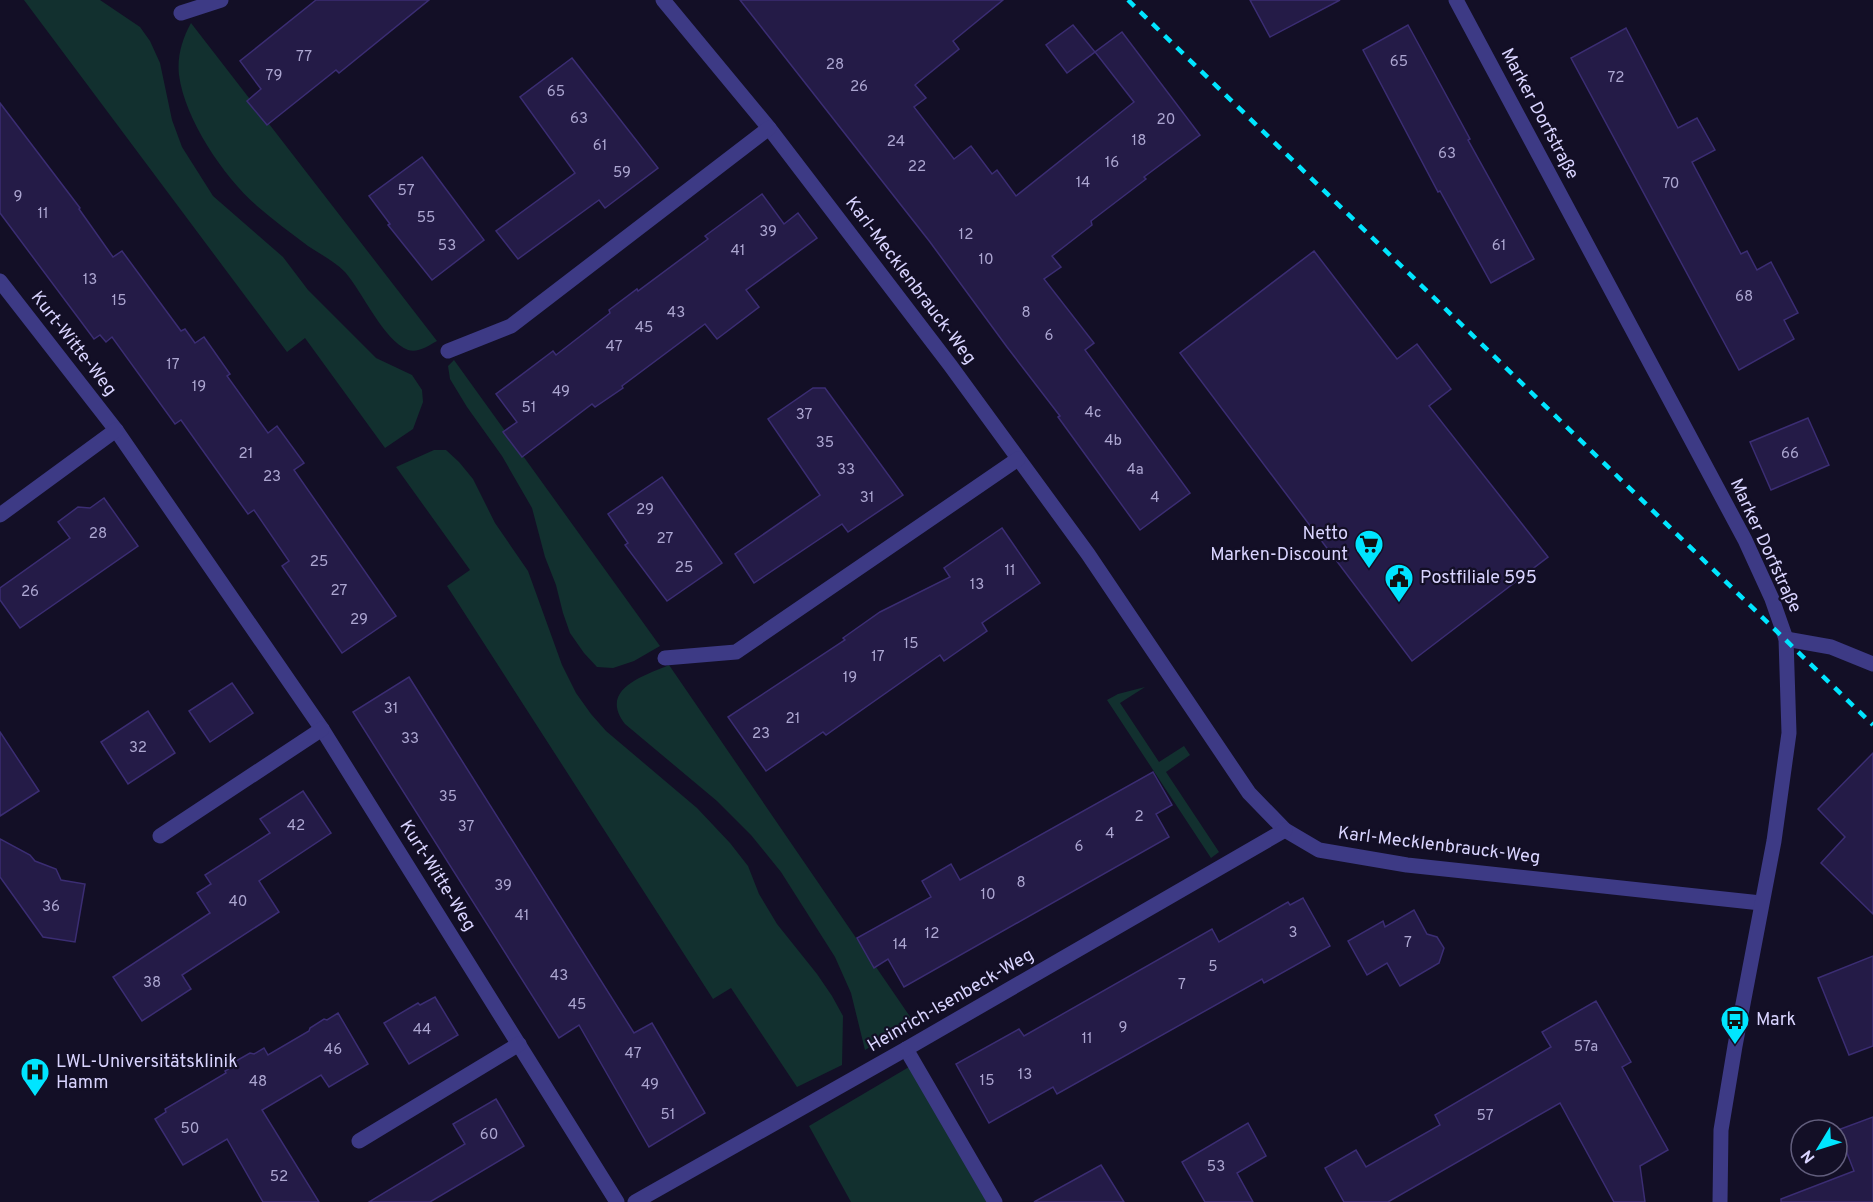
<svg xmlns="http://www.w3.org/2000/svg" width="1873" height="1202" viewBox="0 0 1873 1202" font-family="Overpass,sans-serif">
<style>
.green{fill:#12302f}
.building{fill:#241b47;stroke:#3b2d73;stroke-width:1.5}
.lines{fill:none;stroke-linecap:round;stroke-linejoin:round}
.street{stroke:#3d3a85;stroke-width:15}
.rail{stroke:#00e5ff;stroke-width:4.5;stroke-dasharray:9 8;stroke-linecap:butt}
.labels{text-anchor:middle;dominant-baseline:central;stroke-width:4.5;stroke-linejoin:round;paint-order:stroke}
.number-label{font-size:15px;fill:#aca6d1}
.street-label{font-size:18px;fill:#d9d4ff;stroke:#130f26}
.poi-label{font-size:18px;fill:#d9d4ff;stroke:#130f26;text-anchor:start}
</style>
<rect width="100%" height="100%" fill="#130f26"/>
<g class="green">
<path d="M 24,0 L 100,0 L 140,27 L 150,41 L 160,63 L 172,120 L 182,147 L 213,196 L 283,257 L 308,290 L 376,358 L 412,375 L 422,390 L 423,402 L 413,429 L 385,448 L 305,338 L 287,352 Z"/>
<path d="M 191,23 L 437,341 C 428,346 418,353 408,350 C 384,341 362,291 345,272 C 334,261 320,254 308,246 C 291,233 273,220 257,206 C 224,177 185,120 179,75 C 177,57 182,39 191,23 Z"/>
<path d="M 454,360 L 660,646 L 634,661 L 613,668 L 597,667 L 584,653 L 570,633 L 563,613 L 556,585 L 545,557 L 532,508 L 502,456 L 467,407 L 450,379 L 448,366 Z"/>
<path d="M 434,450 L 446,450 L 459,462 L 473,479 L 495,523 L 528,571 L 562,665 L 576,693 L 591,714 L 606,731 L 697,808 L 730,843 L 748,866 L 759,894 L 777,924 L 817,974 L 832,996 L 843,1016 L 842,1065 L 797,1087 L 731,988 L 713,999 L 447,586 L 470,570 L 396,467 Z"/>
<path d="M 669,665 L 913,1021 L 865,1050 L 851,993 L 835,957 L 781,872 L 751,835 L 717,801 L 625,724 C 598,689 644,676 669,665 Z"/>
<path d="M 1145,687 L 1120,703 L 1159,762 L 1184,746 L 1190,755 L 1166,772 L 1219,852 L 1211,858 L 1107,700 L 1118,694 Z"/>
<path d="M 909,1067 L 987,1202 L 851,1202 L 809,1126 Z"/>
</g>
<g class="building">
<path d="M 316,0 L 429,0 L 339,73 L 336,70 L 267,125 L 247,101 L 261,89 L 240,61 Z"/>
<path d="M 740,0 L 1003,0 L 953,41 L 959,49 L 915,85 L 926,98 L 914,107 L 954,159 L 971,146 L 992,174 L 997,170 L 1016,196 L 1134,102 L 1095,52 L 1122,32 L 1200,135 L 1144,177 L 1146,179 L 1091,221 L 1092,225 L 1052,256 L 1061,267 L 1044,279 L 1094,343 L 1085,350 L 1190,493 L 1140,530 L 1058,417 L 1060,416 L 1007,347 L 930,242 Z"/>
<path d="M 1250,0 L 1340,0 L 1270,37 Z"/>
<path d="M 1073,25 L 1095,52 L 1067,73 L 1046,45 Z"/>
<path d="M 1408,25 L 1470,139 L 1468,140 L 1534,259 L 1491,283 L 1440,191 L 1438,192 L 1363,50 Z"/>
<path d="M 1626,28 L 1678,128 L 1697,118 L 1715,150 L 1692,162 L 1741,254 L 1747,251 L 1757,270 L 1771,262 L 1798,313 L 1784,320 L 1794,339 L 1739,370 L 1571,58 Z"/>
<path d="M 572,58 L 658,168 L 605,208 L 599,200 L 518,259 L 496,231 L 575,173 L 520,97 Z"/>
<path d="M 0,103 L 80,208 L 79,209 L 113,257 L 122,251 L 181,331 L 185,329 L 195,343 L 204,337 L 230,374 L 227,376 L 268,433 L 277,426 L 304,463 L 294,470 L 396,616 L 342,653 L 282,566 L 289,561 L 254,510 L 248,514 L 181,420 L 175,424 L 112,337 L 106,342 L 100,335 L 94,339 L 0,213 Z"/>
<path d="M 422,157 L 484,240 L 432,280 L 388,225 L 390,224 L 369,196 Z"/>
<path d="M 762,194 L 784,224 L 798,213 L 817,238 L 746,290 L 759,307 L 717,339 L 705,324 L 622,386 L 623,388 L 595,407 L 592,404 L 522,457 L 503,432 L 517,422 L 496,394 L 553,351 L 556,355 L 610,313 L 609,310 L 637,289 L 638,291 L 708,239 L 705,236 Z"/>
<path d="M 1314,251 L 1397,359 L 1417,344 L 1451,389 L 1429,406 L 1548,557 L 1412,661 L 1180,353 Z"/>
<path d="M 813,388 L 825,388 L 903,495 L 848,532 L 842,524 L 754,583 L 735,554 L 820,495 L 768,419 Z"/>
<path d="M 1808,418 L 1829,465 L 1771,490 L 1750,442 Z"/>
<path d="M 662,477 L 722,563 L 667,601 L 625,545 L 628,543 L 608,514 Z"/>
<path d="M 104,498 L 138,546 L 20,628 L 0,600 L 0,588 L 70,538 L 58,522 L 78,507 L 90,508 Z"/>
<path d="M 1002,528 L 1040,583 L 982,623 L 987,631 L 944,661 L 940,655 L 826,735 L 823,732 L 766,771 L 728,717 L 845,640 L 843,638 L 880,612 L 950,577 L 944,568 Z"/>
<path d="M 409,677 L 634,1033 L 652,1023 L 705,1113 L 649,1147 L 579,1025 L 559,1038 L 353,712 Z"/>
<path d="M 232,683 L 253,713 L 210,742 L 189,711 Z"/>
<path d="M 148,711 L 175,753 L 128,784 L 101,742 Z"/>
<path d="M 0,732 L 39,791 L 0,816 Z"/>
<path d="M 1873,753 L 1873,914 L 1821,863 L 1845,837 L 1818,809 Z"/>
<path d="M 1153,772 L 1172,805 L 1156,814 L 1169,837 L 904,987 L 888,959 L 874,968 L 857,938 L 931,897 L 922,881 L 951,864 L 960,880 Z"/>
<path d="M 303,791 L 331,833 L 259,881 L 279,912 L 182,975 L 191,989 L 142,1021 L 113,977 L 210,913 L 197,893 L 211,884 L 205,875 L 270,833 L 260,819 Z"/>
<path d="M 0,839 L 30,855 L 35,861 L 56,869 L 61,880 L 85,884 L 75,942 L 43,937 L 0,877 Z"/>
<path d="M 1303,898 L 1330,946 L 1264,983 L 1262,979 L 1057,1094 L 1053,1087 L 989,1123 L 956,1064 L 1019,1029 L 1024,1036 L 1212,929 L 1219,942 L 1288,902 L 1290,905 Z"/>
<path d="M 1414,910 L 1427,934 L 1437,937 L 1444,948 L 1439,963 L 1400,986 L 1387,963 L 1367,975 L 1348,941 L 1383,921 L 1385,927 Z"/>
<path d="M 1873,956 L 1873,1046 L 1849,1055 L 1818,978 Z"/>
<path d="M 435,997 L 458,1035 L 409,1064 L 384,1023 L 418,1003 L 420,1005 Z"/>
<path d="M 1596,1001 L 1631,1062 L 1622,1067 L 1668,1150 L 1640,1166 L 1645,1202 L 1614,1202 L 1560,1103 L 1388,1202 L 1344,1202 L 1325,1168 L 1356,1150 L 1366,1167 L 1440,1125 L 1435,1115 L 1551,1047 L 1542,1032 Z"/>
<path d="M 338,1013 L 368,1064 L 329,1087 L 321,1075 L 262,1110 L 319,1202 L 263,1202 L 227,1139 L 183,1165 L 155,1119 L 166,1112 L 165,1109 L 226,1073 L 225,1071 L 235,1065 L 236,1061 L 250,1053 L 254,1054 L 264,1048 L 268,1055 L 309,1031 L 310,1028 L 324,1019 L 327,1020 Z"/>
<path d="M 496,1099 L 524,1146 L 430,1202 L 369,1202 L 465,1144 L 453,1124 Z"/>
<path d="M 1873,1117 L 1873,1202 L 1781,1202 L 1781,1199 L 1854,1171 L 1838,1130 Z"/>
<path d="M 1248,1123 L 1266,1156 L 1237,1173 L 1253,1202 L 1205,1202 L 1182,1162 Z"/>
<path d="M 1101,1165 L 1124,1202 L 1034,1202 Z"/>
</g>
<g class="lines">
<g class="street">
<path d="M 663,0 L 769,128 L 950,365 L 1088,554 L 1249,793 L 1285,830 L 1319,850 L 1407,865 L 1761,903"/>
<path d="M 1456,0 L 1745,540 L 1772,599 L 1786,639 L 1789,733 L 1774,841 L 1735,1046 L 1721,1130 L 1720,1202"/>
<path d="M 181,13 L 221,0"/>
<path d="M 0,281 L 116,430 L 322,729 L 617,1202"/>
<path d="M 448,351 L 511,326 L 769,128"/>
<path d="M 0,515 L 116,430"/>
<path d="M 1786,639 L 1831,647 L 1873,664"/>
<path d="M 665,658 L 736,652 L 1018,459"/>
<path d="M 160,836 L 322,729"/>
<path d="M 906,1049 L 995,1202"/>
<path d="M 359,1141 L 519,1044"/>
<path d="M 635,1202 L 906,1049 L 1285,830"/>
</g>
<path class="rail" d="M 1128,0 L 1873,725"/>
</g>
<defs>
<g id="supermarket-pin" transform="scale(1.5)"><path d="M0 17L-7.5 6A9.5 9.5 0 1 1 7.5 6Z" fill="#00e5ff" stroke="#130f26"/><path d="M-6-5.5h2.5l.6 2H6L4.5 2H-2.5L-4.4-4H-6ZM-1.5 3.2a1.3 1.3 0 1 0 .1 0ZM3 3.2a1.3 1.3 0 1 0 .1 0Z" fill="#111"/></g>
<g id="civic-pin" transform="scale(1.5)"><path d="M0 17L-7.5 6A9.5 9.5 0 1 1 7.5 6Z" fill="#00e5ff" stroke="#130f26"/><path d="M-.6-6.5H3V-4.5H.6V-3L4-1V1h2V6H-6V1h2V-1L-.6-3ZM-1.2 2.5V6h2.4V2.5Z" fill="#111"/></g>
<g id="bus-pin" transform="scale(1.5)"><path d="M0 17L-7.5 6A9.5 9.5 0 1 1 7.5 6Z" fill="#00e5ff" stroke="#130f26"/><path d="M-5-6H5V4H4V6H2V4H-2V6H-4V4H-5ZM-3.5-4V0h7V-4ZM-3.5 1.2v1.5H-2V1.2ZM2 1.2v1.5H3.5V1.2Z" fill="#111"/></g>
<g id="hospital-pin" transform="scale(1.5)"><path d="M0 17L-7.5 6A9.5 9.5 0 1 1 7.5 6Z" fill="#00e5ff" stroke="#130f26"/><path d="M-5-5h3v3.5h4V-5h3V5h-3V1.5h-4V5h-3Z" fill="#111"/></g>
</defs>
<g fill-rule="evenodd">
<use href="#supermarket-pin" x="1369" y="544"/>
<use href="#civic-pin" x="1399" y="578"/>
<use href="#bus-pin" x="1735" y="1020"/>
<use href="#hospital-pin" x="35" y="1072"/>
</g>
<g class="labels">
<g class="number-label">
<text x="304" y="57">77</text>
<text x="1399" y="62">65</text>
<text x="835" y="65">28</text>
<text x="274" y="76">79</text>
<text x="1616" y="78">72</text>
<text x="859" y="87">26</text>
<text x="556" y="92">65</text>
<text x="579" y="119">63</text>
<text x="1166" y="120">20</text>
<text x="1139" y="141">18</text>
<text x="896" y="142">24</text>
<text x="600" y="146">61</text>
<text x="1447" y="154">63</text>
<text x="1112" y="163">16</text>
<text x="917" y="167">22</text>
<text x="622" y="173">59</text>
<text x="1083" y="183">14</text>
<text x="1671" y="184">70</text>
<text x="406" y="191">57</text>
<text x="18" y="197">9</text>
<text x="43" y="214">11</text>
<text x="426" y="218">55</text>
<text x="768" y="232">39</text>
<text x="966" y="235">12</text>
<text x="447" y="246">53</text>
<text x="1499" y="246">61</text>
<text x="738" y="251">41</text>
<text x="986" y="260">10</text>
<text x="90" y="280">13</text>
<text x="1744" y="297">68</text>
<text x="119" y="301">15</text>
<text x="676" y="313">43</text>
<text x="1026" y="313">8</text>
<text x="644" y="328">45</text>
<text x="1049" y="336">6</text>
<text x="614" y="347">47</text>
<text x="173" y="365">17</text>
<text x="199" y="387">19</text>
<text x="561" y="392">49</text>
<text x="529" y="408">51</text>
<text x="1093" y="413">4c</text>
<text x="804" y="415">37</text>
<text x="1113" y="441">4b</text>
<text x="825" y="443">35</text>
<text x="246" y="454">21</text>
<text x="1790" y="454">66</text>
<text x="846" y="470">33</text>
<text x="1135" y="470">4a</text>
<text x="272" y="477">23</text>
<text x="867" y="498">31</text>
<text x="1155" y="498">4</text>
<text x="645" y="510">29</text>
<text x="98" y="534">28</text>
<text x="665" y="539">27</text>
<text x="319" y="562">25</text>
<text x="684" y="568">25</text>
<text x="1010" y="571">11</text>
<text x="977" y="585">13</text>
<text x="339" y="591">27</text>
<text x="30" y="592">26</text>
<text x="359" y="620">29</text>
<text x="911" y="644">15</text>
<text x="878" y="657">17</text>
<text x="850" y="678">19</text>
<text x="391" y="709">31</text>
<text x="793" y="719">21</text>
<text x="761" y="734">23</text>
<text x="410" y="739">33</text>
<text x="138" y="748">32</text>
<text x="448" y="797">35</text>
<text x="1139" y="817">2</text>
<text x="296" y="826">42</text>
<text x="466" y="827">37</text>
<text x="1110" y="834">4</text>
<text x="1079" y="847">6</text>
<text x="1021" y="883">8</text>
<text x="503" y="886">39</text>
<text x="988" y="895">10</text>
<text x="238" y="902">40</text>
<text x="51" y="907">36</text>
<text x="522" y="916">41</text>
<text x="1293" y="933">3</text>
<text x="932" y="934">12</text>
<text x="1408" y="943">7</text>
<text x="900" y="945">14</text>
<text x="1213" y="967">5</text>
<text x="559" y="976">43</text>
<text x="152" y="983">38</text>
<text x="1182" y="985">7</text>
<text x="577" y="1005">45</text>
<text x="1123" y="1028">9</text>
<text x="422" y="1030">44</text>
<text x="1087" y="1039">11</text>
<text x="1586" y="1047">57a</text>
<text x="333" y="1050">46</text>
<text x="633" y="1054">47</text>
<text x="1025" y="1075">13</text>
<text x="987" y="1081">15</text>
<text x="258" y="1082">48</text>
<text x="650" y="1085">49</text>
<text x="668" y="1115">51</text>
<text x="1485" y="1116">57</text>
<text x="190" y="1129">50</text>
<text x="489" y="1135">60</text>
<text x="1216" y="1167">53</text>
<text x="279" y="1177">52</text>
</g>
<g class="street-label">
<text transform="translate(1539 114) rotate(62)">Marker Dorfstraße</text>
<text transform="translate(910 281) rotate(53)">Karl-Mecklenbrauck-Weg</text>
<text transform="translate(73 344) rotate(52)">Kurt-Witte-Weg</text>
<text transform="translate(1765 546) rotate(65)">Marker Dorfstraße</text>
<text transform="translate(1439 846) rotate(7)">Karl-Mecklenbrauck-Weg</text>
<text transform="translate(437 876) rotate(58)">Kurt-Witte-Weg</text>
<text transform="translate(951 1001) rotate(-30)">Heinrich-Isenbeck-Weg</text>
</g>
<g class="poi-label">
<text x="1348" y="534" text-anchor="end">Netto<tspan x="1348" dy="21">Marken-Discount</tspan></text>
<text x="1420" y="578">Postfiliale 595</text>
<text x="1756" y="1020">Mark</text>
<text x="56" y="1062">LWL-Universitätsklinik<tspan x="56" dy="21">Hamm</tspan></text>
</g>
</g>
<g transform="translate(1819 1148) rotate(232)"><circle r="28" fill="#130f26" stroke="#625e7d" stroke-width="1.5"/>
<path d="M0-4.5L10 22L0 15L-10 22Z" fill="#00e5ff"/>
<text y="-9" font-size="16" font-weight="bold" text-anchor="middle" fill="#d9d4ff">N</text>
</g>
</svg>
